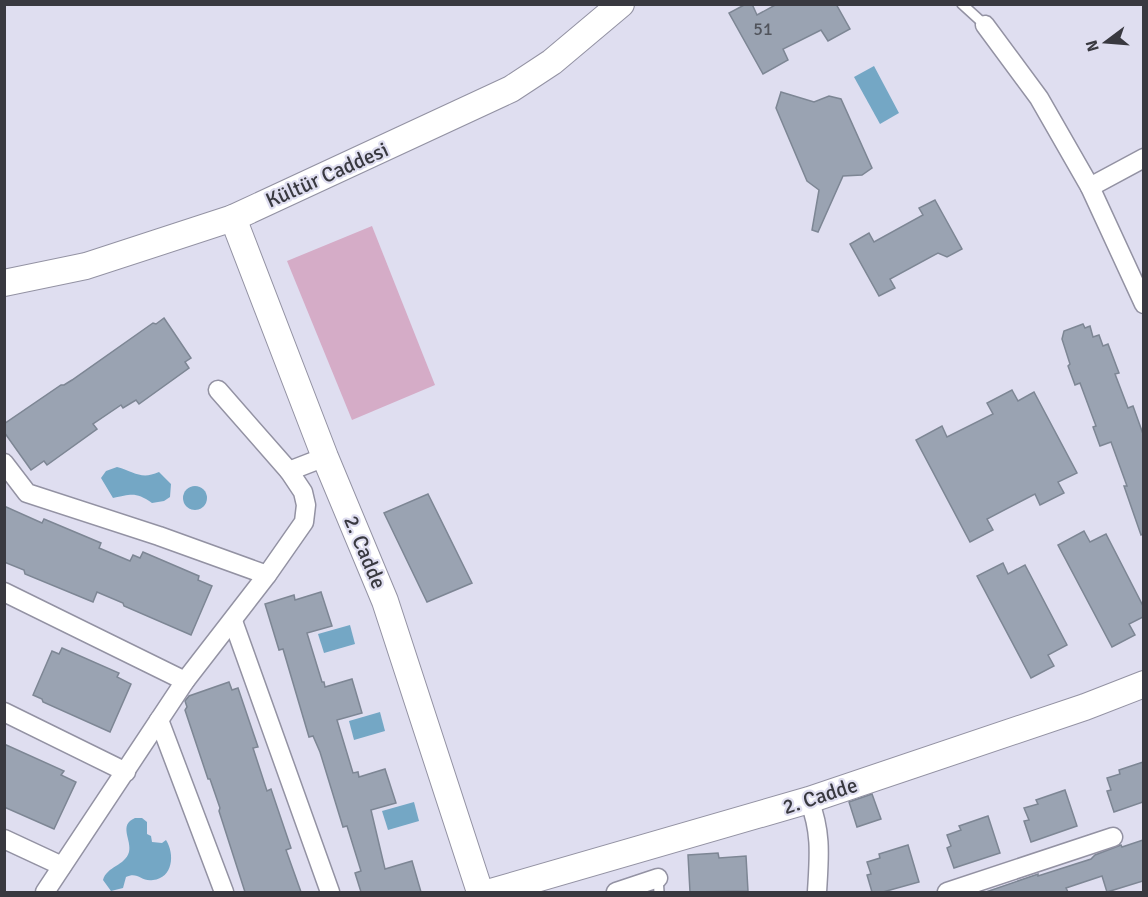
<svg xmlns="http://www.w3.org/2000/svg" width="1148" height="897" viewBox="0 0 1148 897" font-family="Signika,sans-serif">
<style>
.green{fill:#d5acc7}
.water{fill:#74a7c5}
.building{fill:#9aa3b2;stroke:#7d8694;stroke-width:1.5}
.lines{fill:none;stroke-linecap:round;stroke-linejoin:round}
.lane-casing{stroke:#9392a3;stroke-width:12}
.street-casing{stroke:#9392a3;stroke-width:21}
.secondary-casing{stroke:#9392a3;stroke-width:28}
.lane{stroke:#fff;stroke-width:9}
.street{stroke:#fff;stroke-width:18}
.secondary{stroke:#fff;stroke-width:26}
.labels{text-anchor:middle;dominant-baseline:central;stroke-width:4.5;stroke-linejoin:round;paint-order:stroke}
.number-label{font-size:18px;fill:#51545c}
.street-label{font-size:21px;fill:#393940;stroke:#dfdef0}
</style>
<rect width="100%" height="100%" fill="#dfdef0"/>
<path class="green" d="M 372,226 L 435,385 L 352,420 L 287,261 Z"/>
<g class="water">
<path d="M 874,66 L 899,113 L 880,124 L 854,77 Z"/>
<path d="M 117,467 C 135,472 141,480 159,472 L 171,484 L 170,497 L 164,501 L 152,503 C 136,492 132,494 113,498 L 101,478 L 106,471 Z"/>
<circle cx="195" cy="498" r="12"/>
<path d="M 350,625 L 355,644 L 324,653 L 318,634 Z"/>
<path d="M 380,712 L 385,731 L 354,740 L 349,721 Z"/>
<path d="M 414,802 L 419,821 L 388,830 L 382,811 Z"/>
<path d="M 135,818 L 142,818 L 147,822 L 147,834 L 151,836 L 152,842 L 162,843 L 166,840 C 175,854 173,878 153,880 C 141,882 138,871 126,877 L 123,888 L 111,891 L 103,880 C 107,866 125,866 129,852 C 132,840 118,825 135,818 Z"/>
</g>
<g class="building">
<path d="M 746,4 L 752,4 L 757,15 L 777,4 L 836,4 L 850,29 L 828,41 L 821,30 L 783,49 L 788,60 L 763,74 L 729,13 Z"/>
<path d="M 781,92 L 814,102 L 829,96 L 841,99 L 872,168 L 862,175 L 843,176 L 818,232 L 812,230 L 819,190 L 807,181 L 776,108 Z"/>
<path d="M 935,200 L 962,249 L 947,257 L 938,253 L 890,279 L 895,288 L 879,296 L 850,244 L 869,233 L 874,242 L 923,215 L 919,208 Z"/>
<path d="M 164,318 L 191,358 L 185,362 L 189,368 L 139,404 L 136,400 L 123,408 L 121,405 L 93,424 L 97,429 L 47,465 L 44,461 L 31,470 L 4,432 L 4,424 L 61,385 L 64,385 L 72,380 L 153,323 L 156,324 Z"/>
<path d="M 1083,324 L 1085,328 L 1090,326 L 1093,337 L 1099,335 L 1103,346 L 1108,344 L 1119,373 L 1115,374 L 1128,408 L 1133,406 L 1143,434 L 1143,534 L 1141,535 L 1124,486 L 1127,486 L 1111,442 L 1100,446 L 1093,427 L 1096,426 L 1080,383 L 1075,385 L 1068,366 L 1070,364 L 1062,339 L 1064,331 Z"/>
<path d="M 1012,390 L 1018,401 L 1034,392 L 1077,473 L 1058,482 L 1064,493 L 1040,505 L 1035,494 L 987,519 L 993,530 L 970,542 L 916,440 L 942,426 L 947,437 L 993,414 L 987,403 Z"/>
<path d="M 428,494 L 472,583 L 427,602 L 384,513 Z"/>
<path d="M 4,506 L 42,523 L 44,519 L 101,543 L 99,548 L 130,561 L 133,555 L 140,558 L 143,552 L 199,576 L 198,580 L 212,586 L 191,635 L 124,606 L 123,603 L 97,592 L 93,602 L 25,574 L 24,570 L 4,562 Z"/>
<path d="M 1084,531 L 1090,542 L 1106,534 L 1143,606 L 1143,617 L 1129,624 L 1135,635 L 1112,647 L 1058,545 Z"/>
<path d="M 1003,563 L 1008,574 L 1025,565 L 1067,645 L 1048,655 L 1054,666 L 1031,678 L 977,576 Z"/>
<path d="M 321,592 L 332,626 L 307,633 L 322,682 L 324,682 L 325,687 L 352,679 L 362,713 L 337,720 L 353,773 L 358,772 L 359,777 L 385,769 L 396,803 L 371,810 L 385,869 L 412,861 L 421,892 L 361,892 L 355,873 L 361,871 L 347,826 L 343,827 L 320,752 L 313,736 L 309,737 L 283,649 L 279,650 L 265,604 L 294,595 L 295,600 Z"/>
<path d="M 62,648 L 119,673 L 117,677 L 131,684 L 110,732 L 43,702 L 42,699 L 33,695 L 52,651 L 59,654 Z"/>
<path d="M 229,682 L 232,690 L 238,688 L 258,747 L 253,748 L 267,791 L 271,789 L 291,848 L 286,850 L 301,892 L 245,892 L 219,811 L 220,808 L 210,779 L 208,779 L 185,710 L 187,707 L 185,701 L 189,696 Z"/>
<path d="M 4,744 L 64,771 L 61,775 L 76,782 L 54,829 L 4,807 Z"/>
<path d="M 1143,762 L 1143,802 L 1114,812 L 1107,791 L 1111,790 L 1107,778 L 1120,774 L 1119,770 Z"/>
<path d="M 1065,790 L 1077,826 L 1031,842 L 1024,821 L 1029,820 L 1024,808 L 1038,804 L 1036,800 Z"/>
<path d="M 872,794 L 881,819 L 857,827 L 849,802 Z"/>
<path d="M 988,816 L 1000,853 L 954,868 L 947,848 L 951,846 L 947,835 L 961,830 L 959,826 Z"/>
<path d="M 1143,840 L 1143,881 L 1107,892 L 1102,876 L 1066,888 L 1068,892 L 986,892 L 1038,874 L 1038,876 L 1091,859 L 1095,855 L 1121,845 L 1122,847 Z"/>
<path d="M 908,845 L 919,882 L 883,892 L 872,892 L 867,875 L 871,874 L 867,862 L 880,858 L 879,854 Z"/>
<path d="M 718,853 L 719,858 L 746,856 L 748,891 L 690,892 L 688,855 Z"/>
</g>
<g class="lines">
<g class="lane-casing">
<g id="lane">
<path d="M 962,4 L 985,25"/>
<path d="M 658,878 L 659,892"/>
</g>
</g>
<g class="street-casing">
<g id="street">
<path d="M 985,25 L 1039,98 L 1090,187 L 1144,304"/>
<path d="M 1090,187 L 1144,158"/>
<path d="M 218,390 L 289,471"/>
<path d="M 4,463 L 27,493 L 159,536 L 267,575"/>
<path d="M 4,592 L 185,681"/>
<path d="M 233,621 L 330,892"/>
<path d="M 4,712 L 126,772"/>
<path d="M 159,720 L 224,892"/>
<path d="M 809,800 C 822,833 819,858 817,892"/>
<path d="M 4,839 L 62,866"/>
<path d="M 45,892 L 185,681 L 267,575 L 304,522 L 306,505 L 303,492 L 289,471 L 325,457"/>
<path d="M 616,892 L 658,878"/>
<path d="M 947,892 L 1113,837"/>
</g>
</g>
<g class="secondary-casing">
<g id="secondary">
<path d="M 233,218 L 325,457 L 385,601 L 480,892"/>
<path d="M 4,283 L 86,266 L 233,218 L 511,89 L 552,62 L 621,4"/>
<path d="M 491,892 L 809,800 L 1085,707 L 1144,684"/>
</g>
</g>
<use href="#lane" class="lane"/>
<use href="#street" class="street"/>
<use href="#secondary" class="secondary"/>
</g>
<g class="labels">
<g class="number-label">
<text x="763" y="29">51</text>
</g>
<g class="street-label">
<text transform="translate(327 175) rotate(-24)">Kültür Caddesi</text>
<text transform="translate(365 552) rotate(67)">2. Cadde</text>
<text transform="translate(820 796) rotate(-18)">2. Cadde</text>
</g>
</g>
<rect width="1148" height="897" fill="none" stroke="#393940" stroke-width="12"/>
<g transform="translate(1106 42) rotate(254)" stroke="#dfdef0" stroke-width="4.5" paint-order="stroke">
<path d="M0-4.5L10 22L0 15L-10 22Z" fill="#393940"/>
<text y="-9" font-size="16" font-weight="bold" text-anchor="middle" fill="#393940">N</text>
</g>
</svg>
